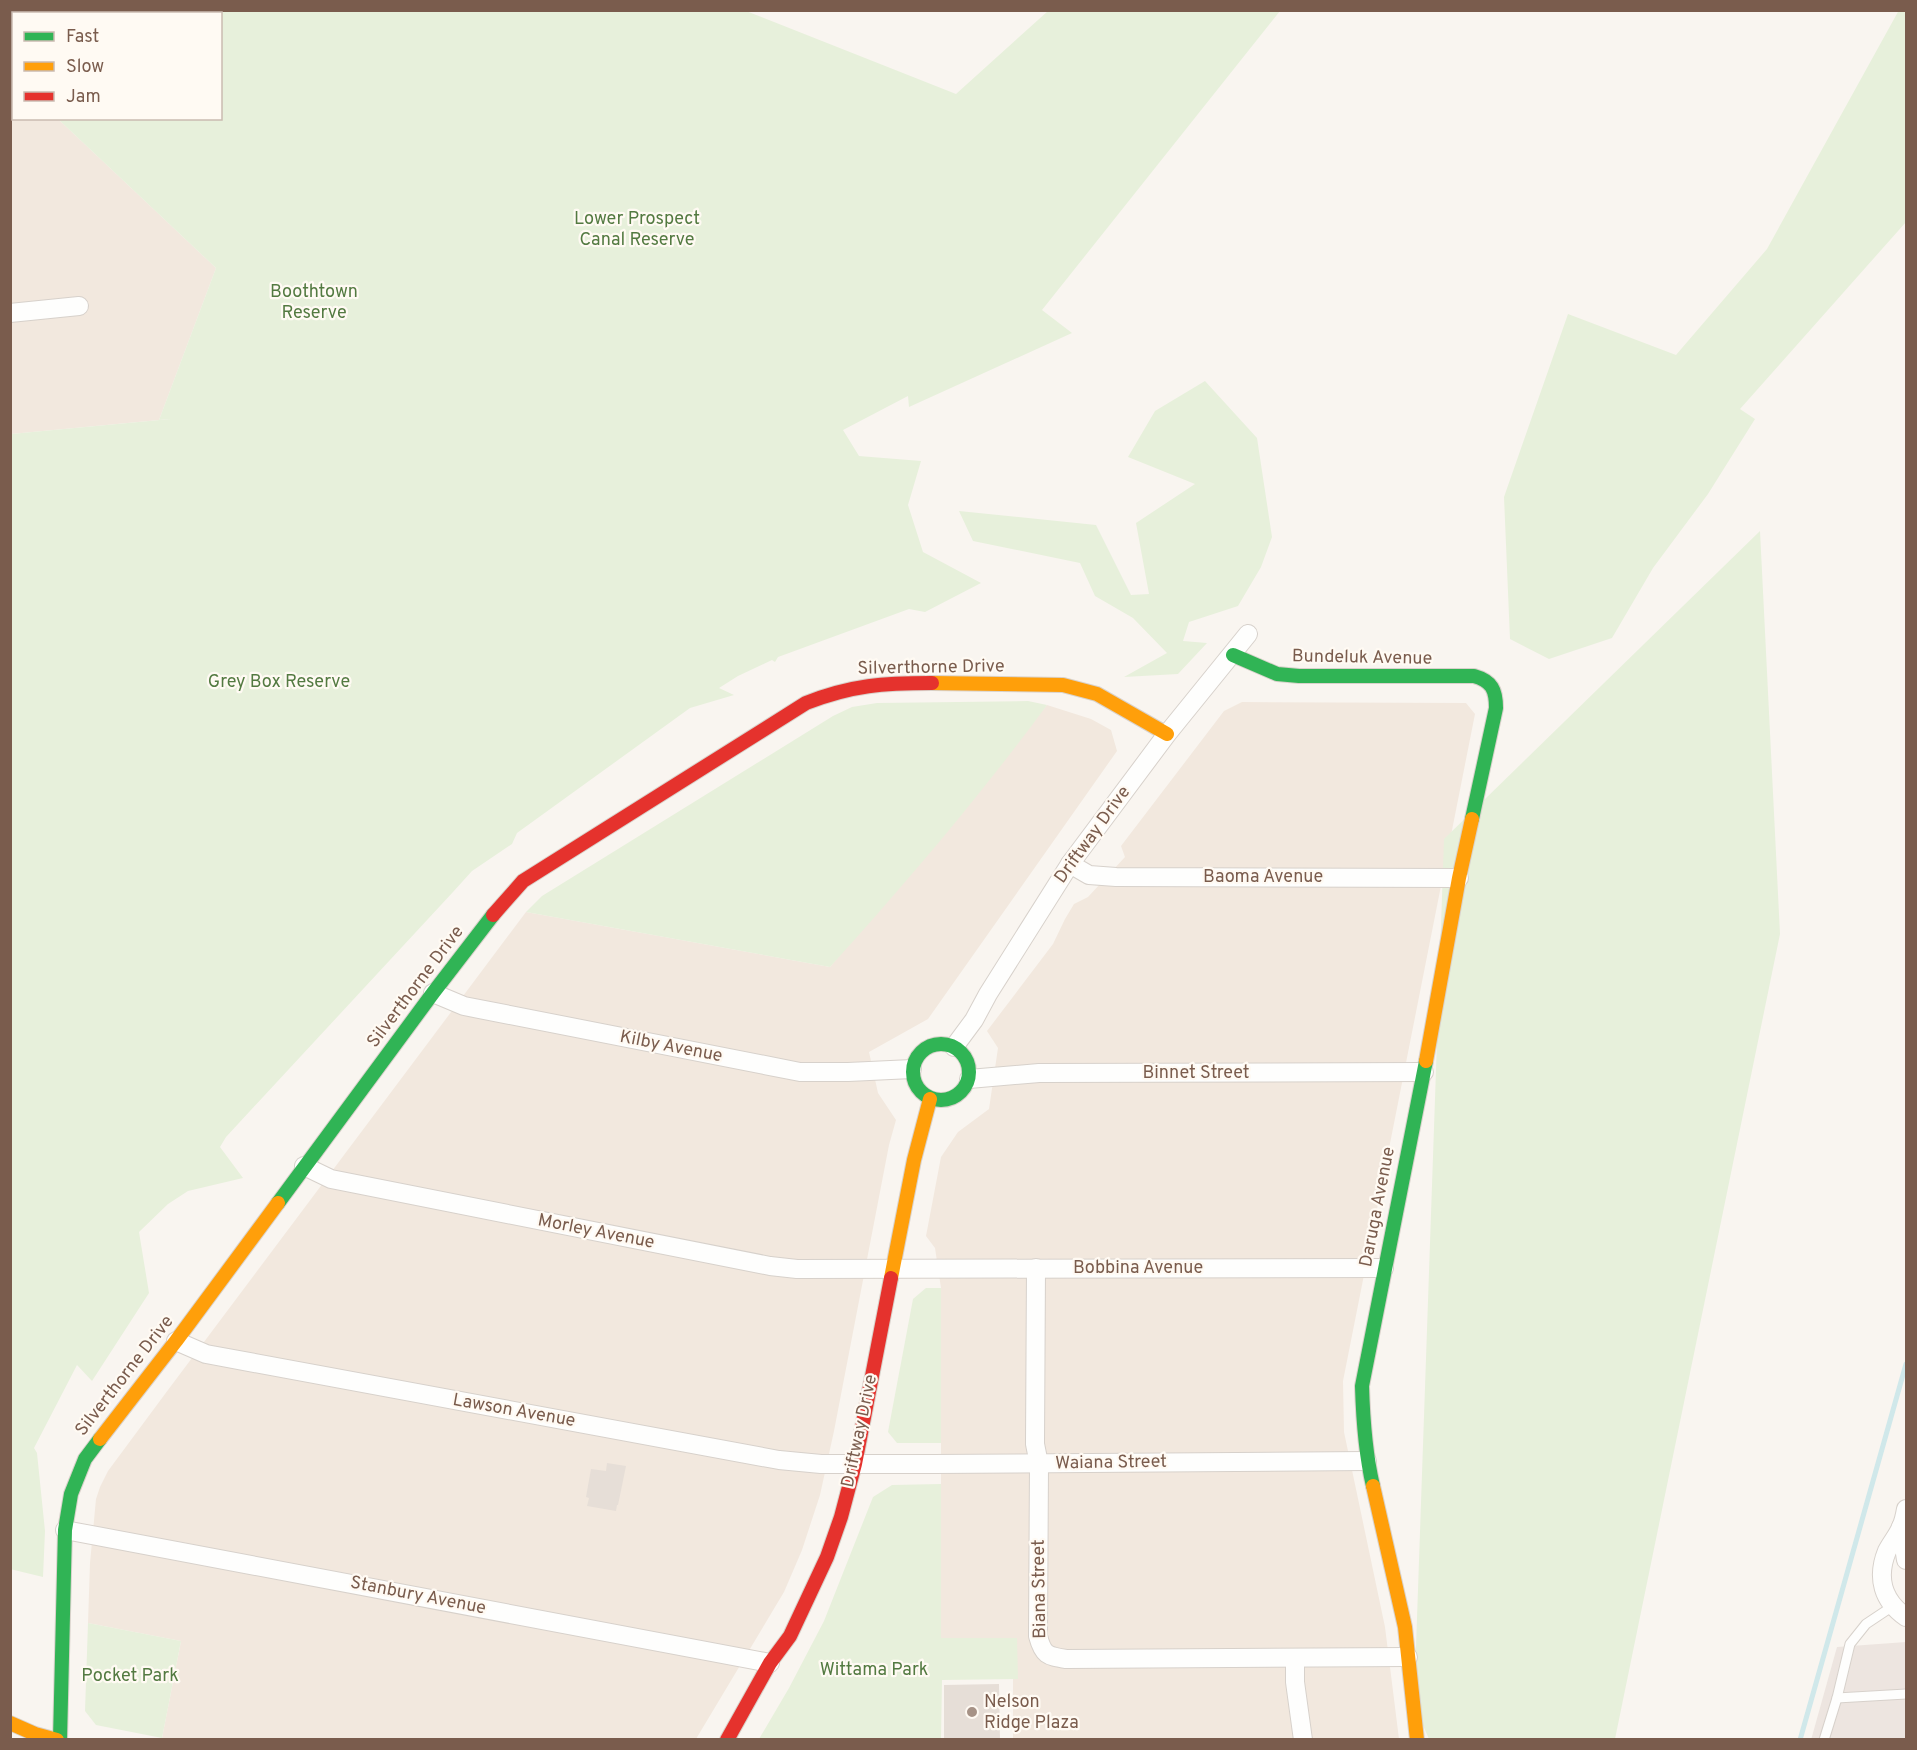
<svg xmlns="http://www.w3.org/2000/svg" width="1917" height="1750" viewBox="0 0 1917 1750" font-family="Overpass,sans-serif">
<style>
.residential{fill:#f2e8de}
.industrial{fill:#ede5e0}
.green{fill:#e7f0db}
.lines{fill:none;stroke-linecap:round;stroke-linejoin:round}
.stream{stroke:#d0e8ea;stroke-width:5}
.building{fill:#e6ded7}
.lane-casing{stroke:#d7d1cb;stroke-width:11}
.street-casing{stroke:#d7d1cb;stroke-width:20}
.fast-casing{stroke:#d9d2cb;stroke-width:16}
.slow-casing{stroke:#d9d2cb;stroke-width:16}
.jam-casing{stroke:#d9d2cb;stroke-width:16}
.lane{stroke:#fefefd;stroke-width:9}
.street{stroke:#fefefd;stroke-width:18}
.fast{stroke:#30b455;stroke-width:14}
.slow{stroke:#ff9f0a;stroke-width:14}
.jam{stroke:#e5322d;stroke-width:14}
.poi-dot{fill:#a69286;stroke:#fffaf3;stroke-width:2}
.labels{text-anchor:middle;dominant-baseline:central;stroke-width:4.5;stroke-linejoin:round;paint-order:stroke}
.park-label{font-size:18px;fill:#537a41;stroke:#fffaf3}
.street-label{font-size:18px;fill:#7a5c4d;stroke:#fffaf3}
.poi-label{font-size:18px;fill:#7a5c4d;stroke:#fffaf3;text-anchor:start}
</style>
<rect width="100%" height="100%" fill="#f9f5f0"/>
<g class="residential">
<path d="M 10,74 L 13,76 L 14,118 L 58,119 L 216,268 L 159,420 L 11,434 Z"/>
<path d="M 1242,702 L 1466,703 L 1475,714 L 1343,1381 L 1344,1432 L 1385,1627 L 1399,1739 L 1013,1739 L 1013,1679 L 1017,1679 L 941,1639 L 941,1288 L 935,1248 L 926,1236 L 941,1157 L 958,1132 L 989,1109 L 998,1048 L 987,1031 L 1053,944 L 1065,919 L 1074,904 L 1088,897 L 1125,857 L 1121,846 L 1224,711 Z"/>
<path d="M 1047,705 L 1091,719 L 1111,730 L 1117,751 L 928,1019 L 869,1052 L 878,1093 L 896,1120 L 889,1145 L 834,1431 L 820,1495 L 802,1550 L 784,1592 L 696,1739 L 173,1739 L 162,1738 L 181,1641 L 88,1623 L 90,1563 L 96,1499 L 100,1487 L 108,1471 L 165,1394 L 526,912 L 830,967 Z"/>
</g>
<path class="industrial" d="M 1906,1642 L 1906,1739 L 1811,1740 L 1837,1647 Z"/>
<g class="green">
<path d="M 1899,10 L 1906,11 L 1906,222 L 1740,409 L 1755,419 L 1708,494 L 1653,568 L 1612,638 L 1549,659 L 1510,639 L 1504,497 L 1568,314 L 1676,355 L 1767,249 Z"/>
<path d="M 24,11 L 746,11 L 956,94 L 1048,11 L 1280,11 L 1042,310 L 1072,333 L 909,407 L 908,396 L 843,430 L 859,456 L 921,461 L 908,505 L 923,552 L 981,583 L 925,612 L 909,609 L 789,653 L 778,657 L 775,662 L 772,660 L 738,676 L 719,688 L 734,695 L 690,708 L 517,833 L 512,844 L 472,871 L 453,892 L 226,1137 L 220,1147 L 243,1178 L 188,1191 L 168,1204 L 139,1232 L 149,1293 L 92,1381 L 77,1365 L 34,1448 L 37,1453 L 45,1531 L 43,1577 L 10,1569 L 11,434 L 181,418 L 159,420 L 216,268 L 58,119 L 220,118 L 220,14 L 21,13 Z"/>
<path d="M 1205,381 L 1257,438 L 1272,537 L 1261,567 L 1238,606 L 1189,622 L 1183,641 L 1207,643 L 1178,674 L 1124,677 L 1167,653 L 1133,618 L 1095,596 L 1080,563 L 973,541 L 959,511 L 1096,525 L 1131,595 L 1149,594 L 1136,523 L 1195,484 L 1128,457 L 1155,411 Z"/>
<path d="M 1760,531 L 1780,934 L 1615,1739 L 1429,1739 L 1414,1705 L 1444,839 Z"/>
<path d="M 1028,701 L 1047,705 C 980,796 906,883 830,967 L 526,912 L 542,896 L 833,716 L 852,707 L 877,703 Z"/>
<path d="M 926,1288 L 941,1288 L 941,1443 L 897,1443 L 888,1432 L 913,1299 Z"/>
<path d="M 941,1484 L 941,1638 L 1017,1638 L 1018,1679 L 942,1680 L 941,1739 L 759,1739 L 789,1688 L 824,1621 L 873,1497 L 892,1485 Z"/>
<path d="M 88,1623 L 181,1641 L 162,1738 L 96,1725 L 85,1711 Z"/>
</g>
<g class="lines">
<path class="stream" d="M 1800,1740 L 1906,1364"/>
</g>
<g class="building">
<path d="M 607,1463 L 626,1466 L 618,1505 L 617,1505 L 616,1511 L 587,1506 L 589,1498 L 586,1497 L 591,1469 L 606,1471 Z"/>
<path d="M 999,1684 L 1000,1740 L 944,1740 L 944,1685 Z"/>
</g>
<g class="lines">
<g class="lane-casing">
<g id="lane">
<path d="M 1837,1698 L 1906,1694"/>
<path d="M 1824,1740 L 1837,1698 L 1850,1644 L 1866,1624 L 1893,1606"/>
</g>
</g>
<g class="street-casing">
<g id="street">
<path d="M 10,313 L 79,306"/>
<path d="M 1070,864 L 1089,875 L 1116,877 L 1459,878"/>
<path d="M 433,993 L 464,1006 L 800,1072 L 848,1072 L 912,1069"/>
<path d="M 954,1047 L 974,1020 L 988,994 L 1070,864 L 1167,734 L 1248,634"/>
<path d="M 969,1079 L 1039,1073 L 1424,1072"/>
<path d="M 304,1166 L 331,1179 L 770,1266 L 797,1269 L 1384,1268"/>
<path d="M 1036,1268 L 1035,1444 L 1039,1464 L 1038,1636 C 1043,1655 1047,1656 1066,1659 L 1408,1657"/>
<path d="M 176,1341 L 206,1354 L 779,1460 L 821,1464 L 933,1464 L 1367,1461"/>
<path d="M 1906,1509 C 1905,1515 1904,1521 1901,1527 C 1898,1535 1891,1543 1887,1551 C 1876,1578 1883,1601 1906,1617"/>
<path d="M 1901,1527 L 1906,1560"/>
<path d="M 65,1530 L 770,1663"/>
<path d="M 1295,1658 L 1295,1682 L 1303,1740"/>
</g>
</g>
<g class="fast-casing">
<g id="fast">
<path d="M 1233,655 L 1277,674 L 1299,676 L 1474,676 C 1492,681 1496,690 1496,708 L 1472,819"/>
<circle cx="941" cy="1072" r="28"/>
<path d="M 278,1203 L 433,993 L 493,915"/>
<path d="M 1373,1486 C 1365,1452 1363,1420 1362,1386 L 1426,1061"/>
<path d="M 60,1740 L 65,1530 L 71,1494 L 85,1459 L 100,1439"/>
</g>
</g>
<g class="slow-casing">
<g id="slow">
<path d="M 932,683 L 1063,685 L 1097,694 L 1167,734"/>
<path d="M 1426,1061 L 1459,878 L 1472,819"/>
<path d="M 891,1278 L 914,1160 L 930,1099"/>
<path d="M 100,1439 L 176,1341 L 278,1203"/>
<path d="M 1373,1486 L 1405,1627 L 1417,1740"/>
<path d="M 10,1723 L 35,1734 L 57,1740"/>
</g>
</g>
<g class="jam-casing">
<g id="jam">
<path d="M 493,915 L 523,881 L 806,703 C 852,685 884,683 932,683"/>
<path d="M 727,1740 L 770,1663 L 790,1636 L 827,1557 L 841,1517 L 855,1464 L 891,1278"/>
</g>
</g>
<use href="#lane" class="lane"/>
<use href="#street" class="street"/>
<use href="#fast" class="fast"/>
<use href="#slow" class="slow"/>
<use href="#jam" class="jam"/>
</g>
<circle class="poi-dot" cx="972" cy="1712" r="6"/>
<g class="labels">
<g class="park-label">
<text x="637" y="219">Lower Prospect<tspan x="637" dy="21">Canal Reserve</tspan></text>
<text x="314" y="292">Boothtown<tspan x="314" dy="21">Reserve</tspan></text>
<text x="279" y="682">Grey Box Reserve</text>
<text x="874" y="1670">Wittama Park</text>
<text x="130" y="1676">Pocket Park</text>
</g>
<g class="street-label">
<text transform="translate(1362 658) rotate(1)">Bundeluk Avenue</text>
<text transform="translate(931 668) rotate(-1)">Silverthorne Drive</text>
<text transform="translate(1093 835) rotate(-54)">Driftway Drive</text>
<text x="1263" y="877">Baoma Avenue</text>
<text transform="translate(416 987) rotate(-53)">Silverthorne Drive</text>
<text transform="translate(671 1047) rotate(11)">Kilby Avenue</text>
<text x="1196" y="1073">Binnet Street</text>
<text transform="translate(1378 1207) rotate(-79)">Daruga Avenue</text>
<text transform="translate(596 1232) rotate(11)">Morley Avenue</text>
<text x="1138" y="1268">Bobbina Avenue</text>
<text transform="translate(125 1376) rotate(-52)">Silverthorne Drive</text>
<text transform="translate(514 1411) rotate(10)">Lawson Avenue</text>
<text transform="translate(860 1431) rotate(-78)">Driftway Drive</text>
<text transform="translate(1111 1463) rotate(-1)">Waiana Street</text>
<text transform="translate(1040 1589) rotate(-91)">Biana Street</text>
<text transform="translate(418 1596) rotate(11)">Stanbury Avenue</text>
</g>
<g class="poi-label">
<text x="984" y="1702">Nelson<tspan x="984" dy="21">Ridge Plaza</tspan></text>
</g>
</g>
<rect width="1917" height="1750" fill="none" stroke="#7a5c4d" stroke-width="24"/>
<rect x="12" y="12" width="210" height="108" fill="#fffaf3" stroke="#cabbb1" stroke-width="1.5"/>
<rect x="24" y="32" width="30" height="9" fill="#30b455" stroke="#cabbb1" stroke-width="1.5"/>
<text x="66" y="42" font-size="18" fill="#7a5c4d">Fast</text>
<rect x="24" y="62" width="30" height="9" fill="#ff9f0a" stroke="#cabbb1" stroke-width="1.5"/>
<text x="66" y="72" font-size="18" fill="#7a5c4d">Slow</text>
<rect x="24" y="92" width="30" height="9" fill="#e5322d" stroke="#cabbb1" stroke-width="1.5"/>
<text x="66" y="102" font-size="18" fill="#7a5c4d">Jam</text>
</svg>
